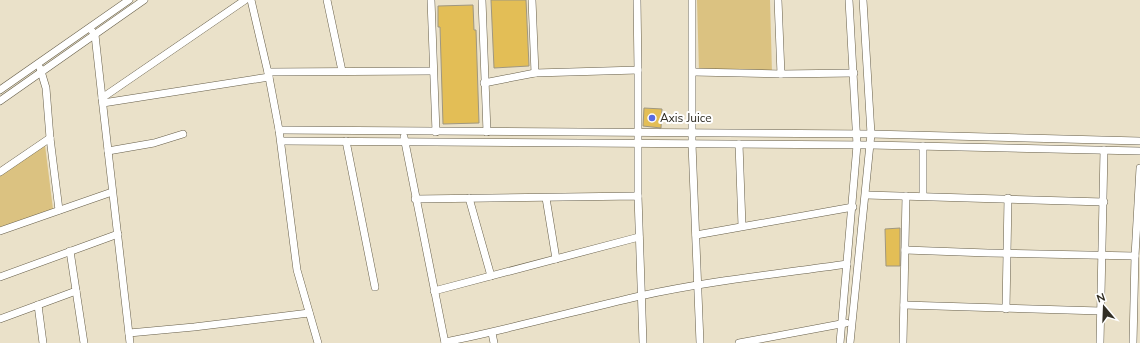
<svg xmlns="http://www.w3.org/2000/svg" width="1140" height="343" viewBox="0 0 1140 343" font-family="'Nunito Sans',sans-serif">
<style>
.green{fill:#dbc281}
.building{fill:#e3be56;stroke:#9f9780}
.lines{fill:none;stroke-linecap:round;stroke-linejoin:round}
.minor-casing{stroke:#665e49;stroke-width:8}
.minor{stroke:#fff;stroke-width:7}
.poi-dot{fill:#5a6be2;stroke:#fff;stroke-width:1.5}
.labels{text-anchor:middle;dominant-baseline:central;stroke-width:4;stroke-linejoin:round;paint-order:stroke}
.poi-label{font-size:12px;fill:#322f25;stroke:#fff;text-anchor:start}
</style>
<rect width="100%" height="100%" fill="#eae1c9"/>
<g class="green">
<path d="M 697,0 L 770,0 L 772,73 L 699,72 Z"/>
<path d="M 45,145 L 53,209 L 0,229 L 0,176 Z"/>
</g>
<g class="building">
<path d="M 491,0 L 526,0 L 529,66 L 494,68 Z"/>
<path d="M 473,5 L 474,30 L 476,30 L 479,123 L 443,124 L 440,27 L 438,27 L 438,6 Z"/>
<path d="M 644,108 L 662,109 L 661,128 L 643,126 Z"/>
<path d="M 900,228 L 900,266 L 886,266 L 885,229 Z"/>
</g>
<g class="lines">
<g class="minor-casing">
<g id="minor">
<path d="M 251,0 L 269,77 L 279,130 L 297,270 L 318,343"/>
<path d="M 327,0 L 342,71"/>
<path d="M 431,0 L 436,132"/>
<path d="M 482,0 L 487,132"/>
<path d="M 532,0 L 535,73 L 638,70 L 637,0"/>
<path d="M 692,0 L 692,144 L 700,343"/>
<path d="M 778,0 L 781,74"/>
<path d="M 92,31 L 95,35 L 102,98"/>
<path d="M 40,68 L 46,88 L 50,138 L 59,210"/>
<path d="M 268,72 L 433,71"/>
<path d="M 693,72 L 781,74 L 854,73"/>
<path d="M 484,83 L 535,73"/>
<path d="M 0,90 L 129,0"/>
<path d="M 0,101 L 144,0"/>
<path d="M 103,103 L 269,77"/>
<path d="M 279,130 L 871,134 L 1140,141"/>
<path d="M 404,137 L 445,343"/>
<path d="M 281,141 L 870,145 L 1140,151"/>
<path d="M 346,141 L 375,287"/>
<path d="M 739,144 L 742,226"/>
<path d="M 923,146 L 923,196"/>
<path d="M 108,151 L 154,143 L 183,134"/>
<path d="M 0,172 L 50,138"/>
<path d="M 866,195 L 1104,202"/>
<path d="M 638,196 L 638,70"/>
<path d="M 469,198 L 491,276"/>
<path d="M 546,198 L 556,259"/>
<path d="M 415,199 L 638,196 L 643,343"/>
<path d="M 0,231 L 112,192"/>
<path d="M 696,235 L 853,207"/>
<path d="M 905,250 L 988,253 L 1135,256"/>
<path d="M 70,251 L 84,343"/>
<path d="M 0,277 L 118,234"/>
<path d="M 434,291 L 639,237"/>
<path d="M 38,305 L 43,343"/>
<path d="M 904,305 L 1101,311"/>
<path d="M 1006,309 L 1008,198"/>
<path d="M 0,319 L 76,291"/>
<path d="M 129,333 L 194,327 L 309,313"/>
<path d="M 492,333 L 494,343"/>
<path d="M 445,342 C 510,329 575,311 640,296 C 708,281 778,274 847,264"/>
<path d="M 130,343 L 102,98 L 245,0"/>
<path d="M 739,343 L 846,323"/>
<path d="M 840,343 L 857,145 L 849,0"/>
<path d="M 850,343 L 871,134 L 863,0"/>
<path d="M 903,343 L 906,196"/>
<path d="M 1100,343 L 1104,150"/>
<path d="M 1133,343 L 1135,256 L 1140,168"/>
</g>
</g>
<use href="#minor" class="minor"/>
</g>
<circle class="poi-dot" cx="652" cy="118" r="4"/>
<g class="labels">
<g class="poi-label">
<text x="660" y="118">Axis Juice</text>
</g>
</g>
<g transform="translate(1104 307) rotate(341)" stroke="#ffffff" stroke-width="3" paint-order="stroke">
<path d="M0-3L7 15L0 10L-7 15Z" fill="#322f25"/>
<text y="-6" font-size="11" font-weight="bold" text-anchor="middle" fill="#322f25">N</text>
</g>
</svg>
